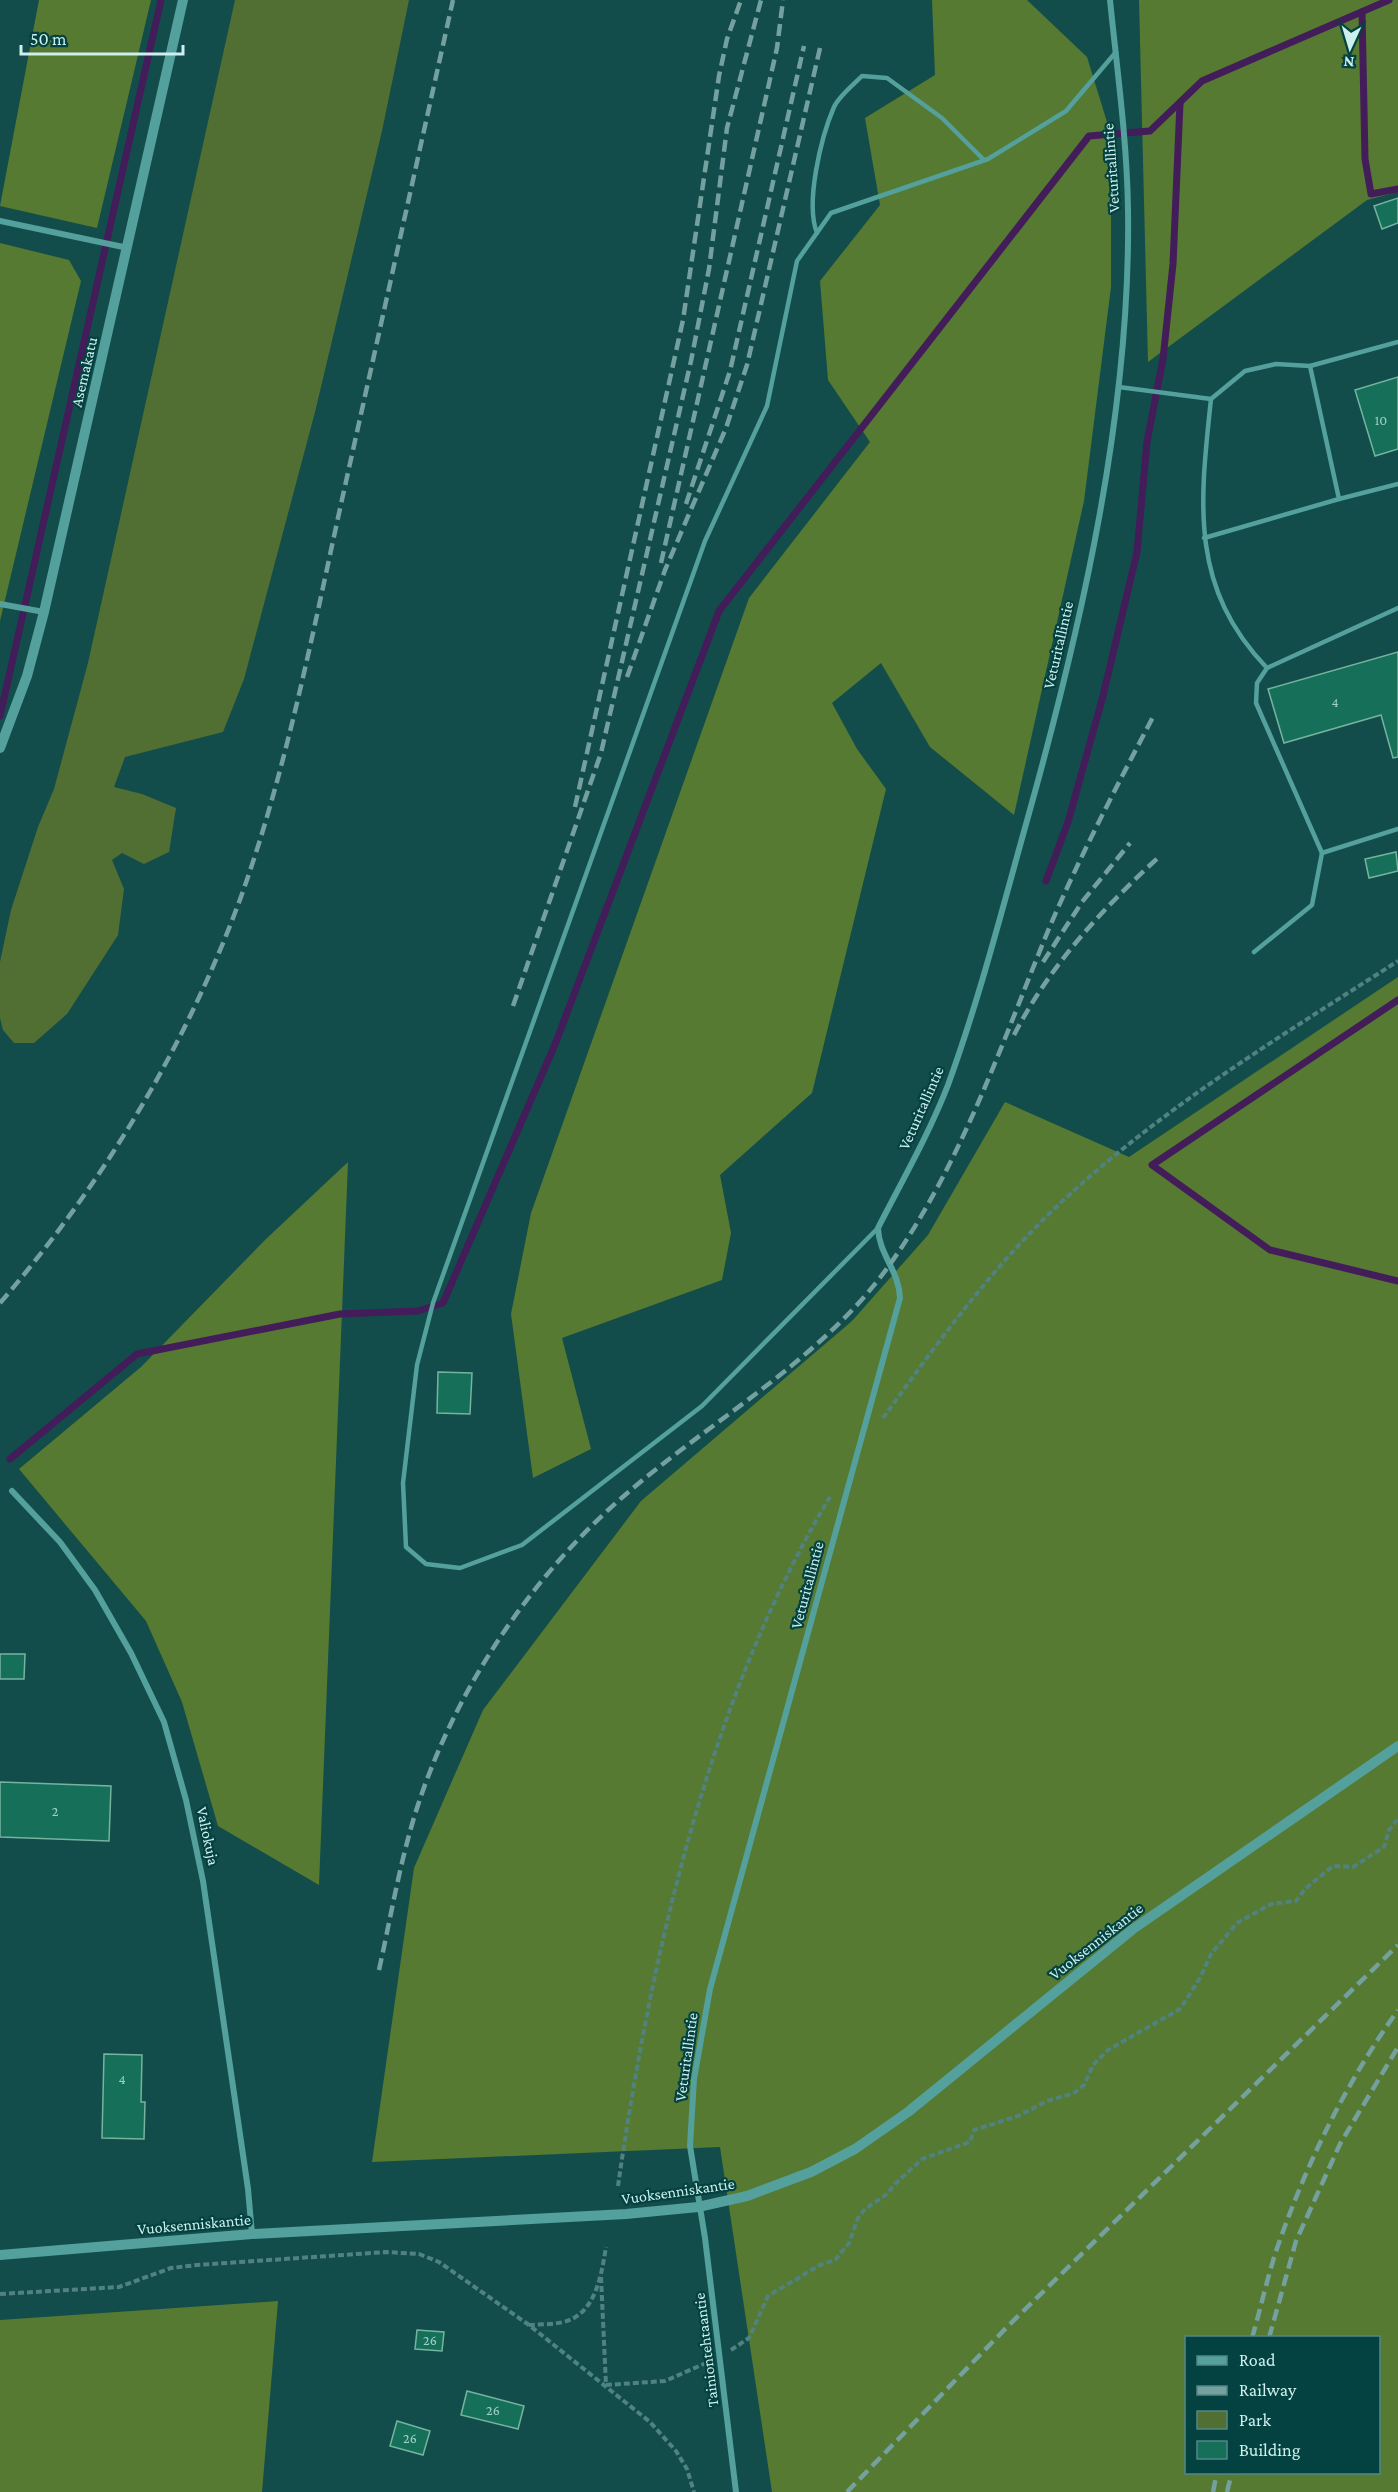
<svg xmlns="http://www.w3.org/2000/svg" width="1398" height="2492" viewBox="0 0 1398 2492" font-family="'Crimson Pro',serif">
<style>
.green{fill:#516f32}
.forest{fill:#567a31;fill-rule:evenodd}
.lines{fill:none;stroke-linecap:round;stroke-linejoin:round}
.stream{stroke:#431c5a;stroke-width:7}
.building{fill:#166f59;stroke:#75b49f;stroke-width:1.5}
.path{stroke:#508280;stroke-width:4;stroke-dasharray:6 3;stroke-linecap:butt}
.service{stroke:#53a09c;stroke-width:4.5}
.minor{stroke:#53a09c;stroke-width:6}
.tertiary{stroke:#53a09c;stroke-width:10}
.rail{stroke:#74a19f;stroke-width:4.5;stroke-dasharray:12 6;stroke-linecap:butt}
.labels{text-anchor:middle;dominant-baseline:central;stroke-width:4.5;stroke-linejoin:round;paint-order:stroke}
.number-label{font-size:14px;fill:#9fcfc8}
.street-label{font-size:16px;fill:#cdefed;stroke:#034240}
</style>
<rect width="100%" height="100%" fill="#134d4b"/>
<path class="green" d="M 235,0 L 409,0 L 382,131 L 315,412 L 244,679 L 223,732 L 125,757 L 114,787 L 142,794 L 176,808 L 169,852 L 144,864 L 122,853 L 112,860 L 124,889 L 118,935 L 67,1014 L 34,1043 L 14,1043 L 3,1030 L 0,1018 L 0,962 L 11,910 L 38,827 L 54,789 L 88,663 Z"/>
<g class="forest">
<path d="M 39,0 L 151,0 L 97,228 L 0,206 Z"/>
<path d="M 932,0 L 1027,0 L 1087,57 L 1111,135 L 1111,287 L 1084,501 L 1014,815 L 930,747 L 881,663 L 832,703 L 857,749 L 886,789 L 812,1093 L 720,1175 L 731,1233 L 722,1280 L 562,1338 L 591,1449 L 533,1478 L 511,1314 L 531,1213 L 749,598 L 870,442 L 828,380 L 820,281 L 880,205 L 865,118 L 935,75 Z"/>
<path d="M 1139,0 L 1398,0 L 1398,192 L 1367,200 L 1148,362 Z"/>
<path d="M 0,243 L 69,260 L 81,281 L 0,621 Z"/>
<path d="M 1398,977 L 1398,2492 L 772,2492 L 720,2147 L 372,2162 L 414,1868 L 483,1710 L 641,1501 L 852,1321 L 928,1235 L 1005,1102 L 1129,1157 ZM 1186,2338 L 1378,2338 L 1378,2472 L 1186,2472 Z"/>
<path d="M 348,1162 L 319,1885 L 218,1826 L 182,1702 L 146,1621 L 19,1469 L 141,1367 L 266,1239 Z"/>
<path d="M 278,2301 L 262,2492 L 0,2492 L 0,2320 Z"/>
</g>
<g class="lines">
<g class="stream">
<path d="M 1362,12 L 1365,159 L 1371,194 L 1398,189"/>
<path d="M 0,716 L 161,0"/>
<path d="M 1046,881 L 1068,822 L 1103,696 L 1137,552 L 1147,442 L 1163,359 L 1173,264 L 1180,103"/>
<path d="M 1398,1000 L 1152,1165 L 1270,1250 L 1398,1281"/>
<path d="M 10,1459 L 137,1354 L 340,1314 L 418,1311 L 443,1303 L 556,1042 L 719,611 L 1089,136 L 1150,131 L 1202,81 L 1389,0"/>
</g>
</g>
<g class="building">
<path d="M 1398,198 L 1398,223 L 1382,229 L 1374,206 Z"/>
<path d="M 1398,377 L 1398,449 L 1375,456 L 1355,390 Z"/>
<path d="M 1398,652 L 1398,757 L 1393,758 L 1381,715 L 1284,743 L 1268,689 Z"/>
<path d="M 1396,852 L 1398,871 L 1369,878 L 1365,859 Z"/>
<path d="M 438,1372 L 472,1373 L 470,1414 L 437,1413 Z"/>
<path d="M 0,1654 L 25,1654 L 24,1679 L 0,1679 Z"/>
<path d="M 0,1782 L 111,1786 L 109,1841 L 0,1837 Z"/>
<path d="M 104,2054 L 142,2055 L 141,2102 L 145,2102 L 144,2139 L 102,2138 Z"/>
<path d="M 417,2330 L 444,2332 L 442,2351 L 415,2349 Z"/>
<path d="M 467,2391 L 524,2406 L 518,2429 L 461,2415 Z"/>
<path d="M 397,2421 L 430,2431 L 423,2455 L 390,2446 Z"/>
</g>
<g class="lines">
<g class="path">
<path d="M 883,1418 C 935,1346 988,1273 1052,1211 C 1155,1112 1278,1038 1398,961"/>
<path d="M 618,2186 C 651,1956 709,1697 830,1497"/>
<path d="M 601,2277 L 606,2385 L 665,2381 L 706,2363"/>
<path d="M 0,2294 L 119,2287 L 171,2268 L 197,2265 L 386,2252 L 419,2254 L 439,2262 L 529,2325 L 650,2422 L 676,2451 L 687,2469 L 694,2492"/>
<path d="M 529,2325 C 543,2324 560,2325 572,2319 C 597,2307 602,2271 606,2247"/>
<path d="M 731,2350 L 749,2338 L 768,2296 L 820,2265 L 835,2260 L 849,2243 L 858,2218 L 865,2209 L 887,2194 L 895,2184 L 922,2159 L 970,2142 L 974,2130 L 1018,2116 L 1047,2101 L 1074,2093 L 1084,2085 L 1093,2065 L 1108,2050 L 1180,2009 L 1200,1978 L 1211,1954 L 1237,1923 L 1271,1904 L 1296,1901 L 1306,1888 L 1333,1866 L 1353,1867 L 1384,1847 L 1389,1830 L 1398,1819"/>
</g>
<g class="service">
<path d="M 817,233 C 805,203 821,137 834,107 C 839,96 853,85 862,76 L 887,78 L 942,118 L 984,160"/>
<path d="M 1119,387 L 1211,399 L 1245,371 L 1276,364 L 1310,366 L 1398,342"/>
<path d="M 1211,399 C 1200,502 1189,587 1267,668"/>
<path d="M 1339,499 L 1398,484"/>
<path d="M 1204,538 L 1339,499 L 1310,366"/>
<path d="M 1398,608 L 1267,668 L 1257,683 L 1256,703 L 1322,853 L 1398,829"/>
<path d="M 1254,952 L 1312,905 L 1322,853"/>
<path d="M 878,1228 L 702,1406 L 522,1545 L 460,1568 L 426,1564 L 406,1547 L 403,1483 L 417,1365 L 433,1303 L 705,541 L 767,406 L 797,261 L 831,213 L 988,159 L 1066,111 L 1116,52"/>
</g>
<g class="minor">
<path d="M 0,221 L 128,248"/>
<path d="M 0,604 L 44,612"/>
<path d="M 12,1491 L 60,1542 L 95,1590 L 131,1653 L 164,1722 L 186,1800 L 203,1881 L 248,2189 L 252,2234"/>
<path d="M 736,2492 L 705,2238 L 690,2146 L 694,2079 L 710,1989 L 900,1298 C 899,1270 879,1255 878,1228 C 902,1181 929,1134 948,1085 C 980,997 1003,906 1028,817 C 1082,624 1131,410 1128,209 C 1127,140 1117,69 1110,0"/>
</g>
<g class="tertiary">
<path d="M 0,748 L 27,676 L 44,612 L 183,0"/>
<path d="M 0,2255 L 252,2234 L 626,2214 L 698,2207 L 747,2196 L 811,2172 L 855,2149 L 908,2112 L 1133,1929 L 1398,1746"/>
</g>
<g class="rail">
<path d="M 686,504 L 730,371 L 804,46"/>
<path d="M 661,563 L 777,48 L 783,0"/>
<path d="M 627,677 L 665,570 L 726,428 L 747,365 L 820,48"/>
<path d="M 575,807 L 683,320 L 719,76 L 727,39 L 741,0"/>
<path d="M 1043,962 L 1082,902 L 1130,843"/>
<path d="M 513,1006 L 601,753 L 691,361 L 709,269 L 727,128 L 761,0"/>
<path d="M 1014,1035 C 1050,965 1103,908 1161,855"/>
<path d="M 0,1303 C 103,1184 188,1043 242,894 C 288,765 315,621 345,486 C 381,324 417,162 453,0"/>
<path d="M 379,1970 C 391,1916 400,1861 417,1808 C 455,1690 531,1576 625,1495 C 710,1421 821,1360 888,1267 C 962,1164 1002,1042 1050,926 C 1081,854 1118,784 1154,715"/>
<path d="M 1252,2338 C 1262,2304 1269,2269 1281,2237 C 1310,2156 1348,2080 1398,2010"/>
<path d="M 1269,2338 L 1296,2241 L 1340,2144 L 1398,2047"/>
<path d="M 847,2492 L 1009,2325 L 1398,1945"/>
<path d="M 1213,2492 L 1217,2472"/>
<path d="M 1227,2492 L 1232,2472"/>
</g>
</g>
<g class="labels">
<g class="number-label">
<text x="1381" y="420">10</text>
<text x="1335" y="702">4</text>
<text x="55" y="1811">2</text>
<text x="122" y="2079">4</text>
<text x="430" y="2340">26</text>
<text x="493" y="2410">26</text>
<text x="410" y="2438">26</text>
</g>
<g class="street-label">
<text transform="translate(1111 168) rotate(-94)">Veturitallintie</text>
<text transform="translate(84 372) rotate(-77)">Asemakatu</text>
<text transform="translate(1058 645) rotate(-77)">Veturitallintie</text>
<text transform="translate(921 1108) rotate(-66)">Veturitallintie</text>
<text transform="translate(807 1585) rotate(-75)">Veturitallintie</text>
<text transform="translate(208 1836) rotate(78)">Valiokuja</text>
<text transform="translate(1096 1941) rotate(-38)">Vuoksenniskantie</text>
<text transform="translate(686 2057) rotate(-82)">Veturitallintie</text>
<text transform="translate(678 2191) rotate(-8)">Vuoksenniskantie</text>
<text transform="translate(194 2224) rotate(-5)">Vuoksenniskantie</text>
<text transform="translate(706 2350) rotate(-97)">Tainiontehtaantie</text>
</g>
</g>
<rect x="1185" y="2336" width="195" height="138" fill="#034240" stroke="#548785" stroke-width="1.5"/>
<rect x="1197" y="2356" width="30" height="9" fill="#53a09c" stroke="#548785" stroke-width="1.5"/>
<text x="1239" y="2366" font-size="18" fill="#cdefed">Road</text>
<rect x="1197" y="2386" width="30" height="9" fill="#74a19f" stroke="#548785" stroke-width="1.5"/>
<text x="1239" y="2396" font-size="18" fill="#cdefed">Railway</text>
<rect x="1197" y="2411" width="30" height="18" fill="#516f32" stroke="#548785" stroke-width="1.5"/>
<text x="1239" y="2426" font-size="18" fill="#cdefed">Park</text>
<rect x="1197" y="2441" width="30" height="18" fill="#166f59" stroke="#548785" stroke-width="1.5"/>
<text x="1239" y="2456" font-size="18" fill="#cdefed">Building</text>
<g transform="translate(1350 48) rotate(184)" stroke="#034240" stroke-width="4.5" paint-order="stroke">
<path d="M0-4.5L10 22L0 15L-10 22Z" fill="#cdefed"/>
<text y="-9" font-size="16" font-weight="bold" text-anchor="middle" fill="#cdefed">N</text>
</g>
<path d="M21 45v9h162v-9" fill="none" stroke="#cdefed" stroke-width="3"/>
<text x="30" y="45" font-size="18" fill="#cdefed" stroke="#034240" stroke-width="4.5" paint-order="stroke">50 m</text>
</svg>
